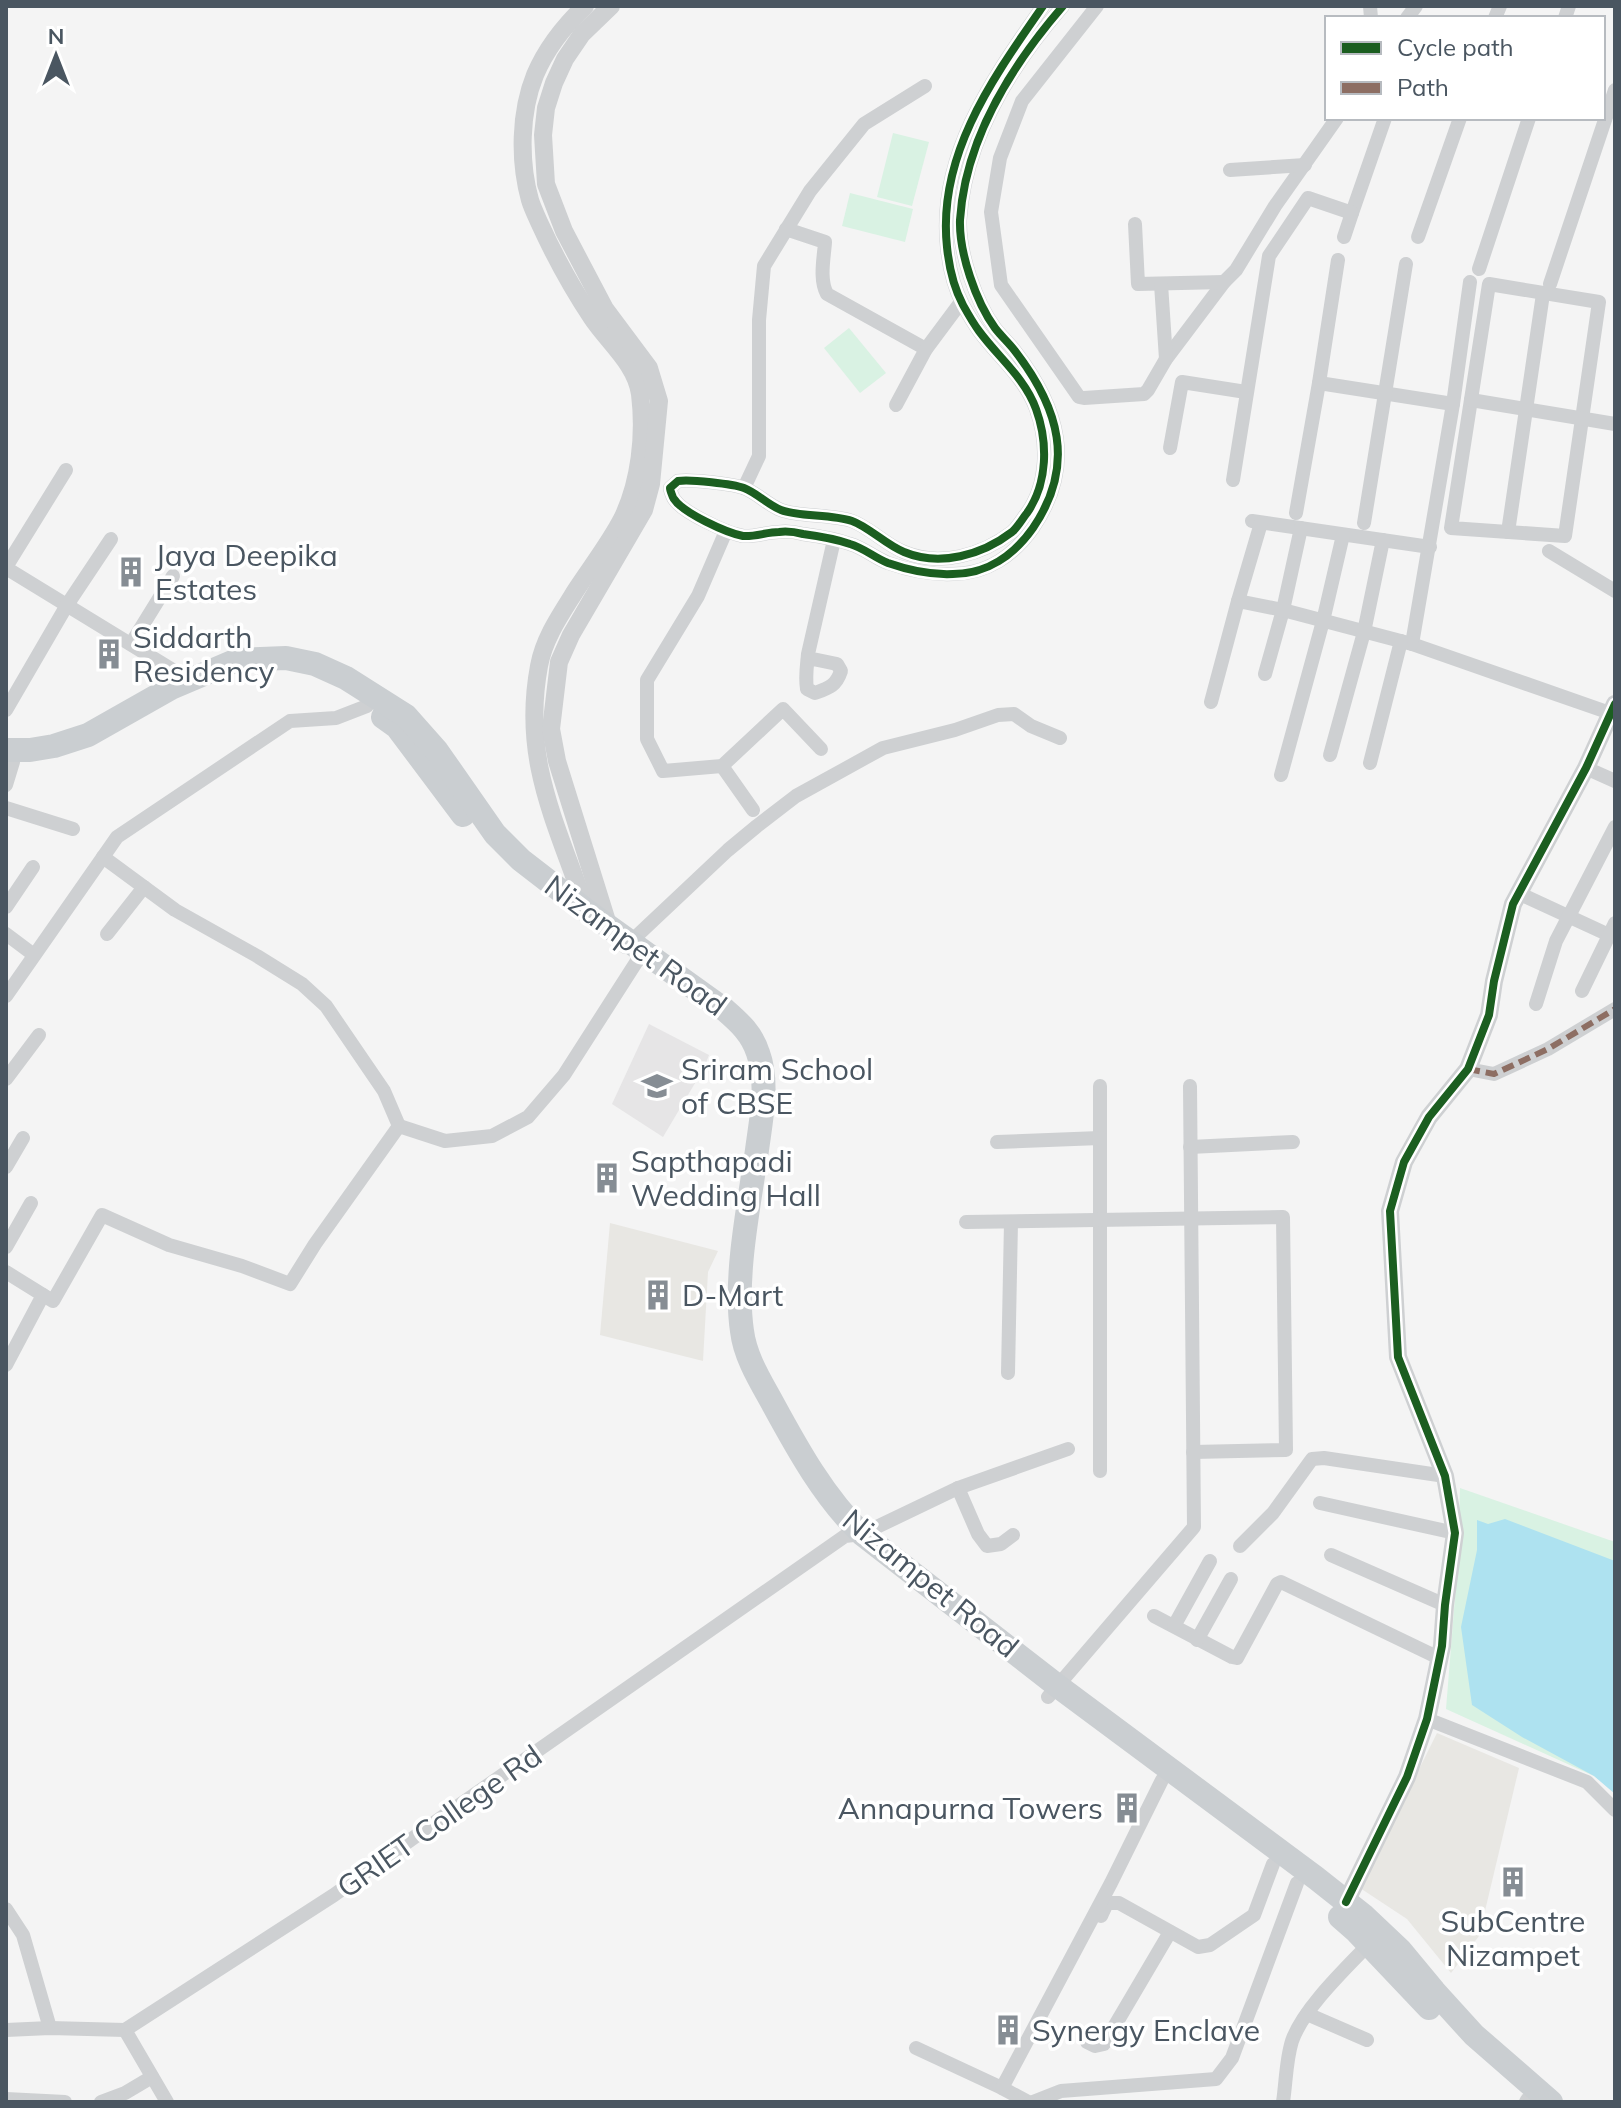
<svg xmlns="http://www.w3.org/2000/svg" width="1621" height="2108" viewBox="0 0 1621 2108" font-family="Mulish,sans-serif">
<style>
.commercial{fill:#e8e7e3}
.education{fill:#e6e5e6}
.green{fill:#d9f2e3}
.water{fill:#aee2f0}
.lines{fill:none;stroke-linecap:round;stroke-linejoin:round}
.minor{stroke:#ced0d2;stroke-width:14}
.tertiary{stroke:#ced0d2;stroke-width:18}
.primary{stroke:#caced1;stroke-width:24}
.quiet{stroke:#8d6e63;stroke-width:6;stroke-dasharray:12 6;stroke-linecap:butt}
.cycleway-casing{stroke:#fff;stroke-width:13}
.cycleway{stroke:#1b5e20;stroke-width:8}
.labels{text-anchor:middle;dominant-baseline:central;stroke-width:7;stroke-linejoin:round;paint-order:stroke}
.poi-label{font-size:30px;fill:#4a5661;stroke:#fff;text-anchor:start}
.street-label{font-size:30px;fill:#4a5661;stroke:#fff}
</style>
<rect width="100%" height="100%" fill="#f4f4f4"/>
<g class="commercial">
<path d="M 610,1223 L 718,1251 L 708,1272 L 703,1361 L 600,1335 Z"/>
<path d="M 1437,1733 L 1519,1768 L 1479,1936 L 1451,1973 L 1407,1919 L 1360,1888 Z"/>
</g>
<path class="education" d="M 649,1024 L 709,1055 L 704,1068 L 663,1137 L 612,1104 Z"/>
<g class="green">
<path d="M 893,133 L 929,142 L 912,206 L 877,197 Z"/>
<path d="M 850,193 L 913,209 L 905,242 L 842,226 Z"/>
<path d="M 849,328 L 886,373 L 860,393 L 824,348 Z"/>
<path d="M 1460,1488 L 1615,1542 L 1615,1791 L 1594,1776 L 1446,1709 L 1458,1560 Z"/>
</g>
<path class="water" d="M 1505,1519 L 1615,1561 L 1615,1794 L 1594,1776 L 1522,1737 L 1472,1705 L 1461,1627 L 1477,1550 L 1477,1520 L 1488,1524 Z"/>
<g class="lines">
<g class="minor">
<path d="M 1043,6 C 993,78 937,155 947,247 C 949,267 954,288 963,305 C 968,314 973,323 979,331 C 998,357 1025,378 1036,409 C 1048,442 1048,483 1027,513 C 1022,519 1018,527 1012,532 C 982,555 940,567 904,552 C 886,545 869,527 852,521 C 831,514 799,517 781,510 C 768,505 757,493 744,488 C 733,484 690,479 678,481 L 670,488 C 670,490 673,498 674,499 C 683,513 727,533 743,536 C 755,537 767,532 779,532 C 787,531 795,532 803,534 C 818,536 836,539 850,544 C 864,548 875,558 888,563 C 908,570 932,575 953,574 C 987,574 1014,555 1033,528 C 1076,465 1059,408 1015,351 C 1009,343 1001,336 995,328 C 976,302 959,253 960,220 C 965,139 1011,66 1063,6"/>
<path d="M 1097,6 L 1022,101 L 1000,158 L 991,212 L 1001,285 L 1079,397 L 1084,398 L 1144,394 L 1148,390 L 1166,359 L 1224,282 L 1236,270 L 1275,206 L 1337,118"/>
<path d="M 1370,6 L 1371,18"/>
<path d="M 1407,18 L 1416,6"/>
<path d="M 1495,18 L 1500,6"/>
<path d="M 1565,18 L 1569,6"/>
<path d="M 1230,170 L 1305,165"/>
<path d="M 1352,213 L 1385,118"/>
<path d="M 1135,224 L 1138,284 L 1224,282"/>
<path d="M 786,229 L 825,242 C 824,258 819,279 827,294 L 926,349"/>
<path d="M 1418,237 L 1460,118"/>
<path d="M 1479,269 L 1529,118"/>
<path d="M 1470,282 L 1453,404 L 1412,644 L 1610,713"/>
<path d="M 1161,284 L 1166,359"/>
<path d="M 1489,284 L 1599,302 L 1565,536 L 1451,528 Z"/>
<path d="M 1550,284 L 1615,90"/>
<path d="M 1319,383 L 1453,404"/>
<path d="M 1471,400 L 1615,424"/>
<path d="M 896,405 L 926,349 L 961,302"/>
<path d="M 1170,448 L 1182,382 L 1246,392"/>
<path d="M 1233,480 L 1269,256 L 1308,198 L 1352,213 L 1344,237"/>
<path d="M 744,488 L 759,456 L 759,320 L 764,266 L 810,191 L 864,124 L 925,86"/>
<path d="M 1296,513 L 1319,383 L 1338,260"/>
<path d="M 1252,521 L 1430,547"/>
<path d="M 1364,523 L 1406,264"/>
<path d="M 726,531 L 698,596 L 647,680 L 647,739 L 663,771 L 722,766 L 783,709 L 821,749"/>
<path d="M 1508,532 L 1543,294"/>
<path d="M 1549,551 L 1615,591"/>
<path d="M 6,567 L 66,470"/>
<path d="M 6,568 L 189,680"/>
<path d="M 1238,601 L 1261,523"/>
<path d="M 131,644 L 173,576"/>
<path d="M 808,658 L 837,664 L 841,671 C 836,686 829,688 815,693 L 807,689 C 805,677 807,666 808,654 L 834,540"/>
<path d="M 1265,674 L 1283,610 L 1301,528"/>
<path d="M 1211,702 L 1238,601 L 1283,610 L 1412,644"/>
<path d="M 6,710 L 67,605 L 111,539"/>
<path d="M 1330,755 L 1364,632 L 1383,540"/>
<path d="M 1370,763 L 1401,641"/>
<path d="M 722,766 L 753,810"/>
<path d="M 1586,768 L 1615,781"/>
<path d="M 1281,775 L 1323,621 L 1343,535"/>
<path d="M 6,785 L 13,762"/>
<path d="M 6,808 L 73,829"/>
<path d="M 103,857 L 175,910 L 257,956 L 302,984 L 326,1006 L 384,1091 L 399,1126"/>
<path d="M 1518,893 L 1609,935"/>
<path d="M 6,907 L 33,867"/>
<path d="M 6,934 L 34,955"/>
<path d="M 107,934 L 144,887"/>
<path d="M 625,947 L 728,850 L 757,826 L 796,796 L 883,748 L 955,730 L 998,715 L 1014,714 L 1031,726 L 1060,738"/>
<path d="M 1582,991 L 1615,923"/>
<path d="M 6,996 L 117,837 L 290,721 L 336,718 L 367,706"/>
<path d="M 1536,1004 L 1556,941 L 1615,827"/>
<path d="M 1468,1069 L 1494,1074 L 1548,1049 L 1615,1009"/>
<path d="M 6,1079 L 39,1035"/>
<path d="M 1100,1086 L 1100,1471"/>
<path d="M 997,1142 L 1100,1138"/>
<path d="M 1190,1147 L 1293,1142"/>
<path d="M 6,1167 L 23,1138"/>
<path d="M 966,1222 L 1283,1217 L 1286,1450 L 1193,1452"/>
<path d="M 6,1247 L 31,1203"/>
<path d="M 6,1272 L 43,1295 L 6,1365"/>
<path d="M 43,1295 L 53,1301 L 102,1215 L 169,1245 L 242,1266 L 290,1284 L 315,1244 L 399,1126 L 445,1141 L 492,1136 L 528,1117 L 564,1075 L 637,961"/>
<path d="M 1008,1373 L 1011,1222"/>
<path d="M 958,1488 L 978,1534 L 987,1546 L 1001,1544 L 1013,1535"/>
<path d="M 1320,1503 L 1455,1533"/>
<path d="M 1240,1546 L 1273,1513 L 1312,1459 L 1324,1458 L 1445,1476"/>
<path d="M 1331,1555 L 1445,1605"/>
<path d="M 1154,1616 L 1232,1657 L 1237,1658 L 1277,1584 L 1281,1582 L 1439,1658"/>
<path d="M 1174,1626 L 1210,1561"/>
<path d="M 1197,1640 L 1231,1579"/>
<path d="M 1048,1697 L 1194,1527 L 1190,1086"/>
<path d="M 1427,1719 L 1587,1782 L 1615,1810"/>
<path d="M 6,1909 L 23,1935 L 50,2028"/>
<path d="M 1101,1916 L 1107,1903 L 1119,1903 L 1198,1947 L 1210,1945 L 1254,1915 L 1273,1864"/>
<path d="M 1307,2014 L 1367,2040"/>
<path d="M 6,2030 L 50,2028 L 125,2030 L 334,1895 L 441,1818 L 845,1536 L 862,1534 L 958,1488 L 1068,1449"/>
<path d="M 125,2030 L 167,2102"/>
<path d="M 1087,2042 L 1095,2046 L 1104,2044 L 1170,1932"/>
<path d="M 916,2048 L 1002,2088"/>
<path d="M 6,2099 L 65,2102"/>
<path d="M 101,2102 L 125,2093 L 152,2077"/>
<path d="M 1028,2102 L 1002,2088 L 1111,1883 L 1162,1780"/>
<path d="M 1033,2102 L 1061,2091 L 1216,2079 L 1232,2058 L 1297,1883"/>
<path d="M 1283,2102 C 1286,2082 1286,2060 1292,2041 C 1303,2009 1345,1969 1369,1944"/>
<path d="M 1526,2102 L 1527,2100"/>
</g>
<g class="tertiary">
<path d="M 585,6 C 565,25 546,49 535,75 C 520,112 519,161 530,200 C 532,207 536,215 539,222 C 554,255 572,288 592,318 C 608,342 636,364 640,394 C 645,435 640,482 622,519 C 609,544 591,567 576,590 C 561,614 544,638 539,666 C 521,762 558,825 587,913"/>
<path d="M 610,931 L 557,761 L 551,729 L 559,662 L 571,635 L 644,510 L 651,484 L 659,401 L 649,368 L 605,309 L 564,231 L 546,184 L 543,135 L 546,108 L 554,83 L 565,59 L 582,34 L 611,6"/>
<path d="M 1346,1902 L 1407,1777 L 1427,1719 L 1442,1646 L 1445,1605 L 1455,1533 L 1445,1476 L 1398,1357 L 1390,1211 L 1404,1162 L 1429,1117 L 1468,1069 L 1489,1015 L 1494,981 L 1513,904 L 1586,768 L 1615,704"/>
</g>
<g class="primary">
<path d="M 383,717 L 397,727 L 463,815"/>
<path d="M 6,750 L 30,750 L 54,746 L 88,735 L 171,688 L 237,660 L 286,658 L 315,664 L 346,678 L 406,716 L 437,751 L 495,834 L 521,860 L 587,911 L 725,1010 C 740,1023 752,1034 758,1053 C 769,1083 761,1119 757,1150 C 749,1205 734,1277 742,1331 C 745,1357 761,1382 773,1404 C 798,1450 824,1497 862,1534 L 1059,1687 L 1316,1878 L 1364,1916 L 1400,1950 L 1434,1991 L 1474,2035 L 1551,2102"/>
<path d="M 1340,1917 L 1356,1931 L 1429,2008"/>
</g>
<path class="quiet" d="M 1468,1069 L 1494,1074 L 1548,1049 L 1615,1009"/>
<g class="cycleway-casing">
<g id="cycleway">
<path d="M 1043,6 C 993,78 937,155 947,247 C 949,267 954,288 963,305 C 968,314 973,323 979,331 C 998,357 1025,378 1036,409 C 1048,442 1048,483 1027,513 C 1022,519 1018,527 1012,532 C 982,555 940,567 904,552 C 886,545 869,527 852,521 C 831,514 799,517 781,510 C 768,505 757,493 744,488 C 733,484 690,479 678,481 L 670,488 C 670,490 673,498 674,499 C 683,513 727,533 743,536 C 755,537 767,532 779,532 C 787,531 795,532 803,534 C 818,536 836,539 850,544 C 864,548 875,558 888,563 C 908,570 932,575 953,574 C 987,574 1014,555 1033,528 C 1076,465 1059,408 1015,351 C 1009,343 1001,336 995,328 C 976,302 959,253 960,220 C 965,139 1011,66 1063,6"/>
<path d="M 1346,1902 L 1407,1777 L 1427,1719 L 1442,1646 L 1445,1605 L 1455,1533 L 1445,1476 L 1398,1357 L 1390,1211 L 1404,1162 L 1429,1117 L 1468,1069 L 1489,1015 L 1494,981 L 1513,904 L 1586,768 L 1615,704"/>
</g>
</g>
<use href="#cycleway" class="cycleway"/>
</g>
<defs>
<g id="building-bare" transform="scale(2.4)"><path d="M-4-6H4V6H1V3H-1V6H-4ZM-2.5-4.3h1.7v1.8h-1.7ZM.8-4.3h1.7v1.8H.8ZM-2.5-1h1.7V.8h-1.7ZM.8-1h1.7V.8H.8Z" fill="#868d94" stroke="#fff" stroke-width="2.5" paint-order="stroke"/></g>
<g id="school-bare" transform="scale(2.4)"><path d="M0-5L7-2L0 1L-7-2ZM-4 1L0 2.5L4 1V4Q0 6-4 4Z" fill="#868d94" stroke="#fff" stroke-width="2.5" paint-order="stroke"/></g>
</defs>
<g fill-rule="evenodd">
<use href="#building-bare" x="131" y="572"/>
<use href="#building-bare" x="109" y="654"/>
<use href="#school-bare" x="657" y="1086"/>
<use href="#building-bare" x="607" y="1178"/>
<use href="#building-bare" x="658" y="1295"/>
<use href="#building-bare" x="1127" y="1808"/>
<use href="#building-bare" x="1513" y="1882"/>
<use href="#building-bare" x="1008" y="2030"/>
</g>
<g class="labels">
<g class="poi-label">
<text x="155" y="555">Jaya Deepika<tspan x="155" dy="34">Estates</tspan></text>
<text x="133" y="637">Siddarth<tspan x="133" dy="34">Residency</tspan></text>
<text x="681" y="1069">Sriram School<tspan x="681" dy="34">of CBSE</tspan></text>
<text x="631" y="1161">Sapthapadi<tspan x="631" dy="34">Wedding Hall</tspan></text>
<text x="682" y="1295">D-Mart</text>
<text x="1103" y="1808" text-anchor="end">Annapurna Towers</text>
<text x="1513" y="1921" text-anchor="middle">SubCentre<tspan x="1513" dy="34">Nizampet</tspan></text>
<text x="1032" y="2030">Synergy Enclave</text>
</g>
<g class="street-label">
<text transform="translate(636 945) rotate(36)">Nizampet Road</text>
<text transform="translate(931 1583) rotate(39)">Nizampet Road</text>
<text transform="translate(439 1821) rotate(-35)">GRIET College Rd</text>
</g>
</g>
<rect width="1621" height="2108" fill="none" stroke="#4a5661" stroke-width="16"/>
<rect x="1325" y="16" width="280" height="104" fill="#ffffff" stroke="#b7bbc0" stroke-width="2"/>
<rect x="1341" y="42" width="40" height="12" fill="#1b5e20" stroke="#b7bbc0" stroke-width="2"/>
<text x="1397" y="56" font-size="24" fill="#4a5661">Cycle path</text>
<rect x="1341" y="82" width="40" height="12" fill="#8d6e63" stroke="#b7bbc0" stroke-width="2"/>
<text x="1397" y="96" font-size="24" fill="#4a5661">Path</text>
<g transform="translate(56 56)" stroke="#ffffff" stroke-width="6" paint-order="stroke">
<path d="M0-6L14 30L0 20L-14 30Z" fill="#4a5661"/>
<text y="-12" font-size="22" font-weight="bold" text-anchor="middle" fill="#4a5661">N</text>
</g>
</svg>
